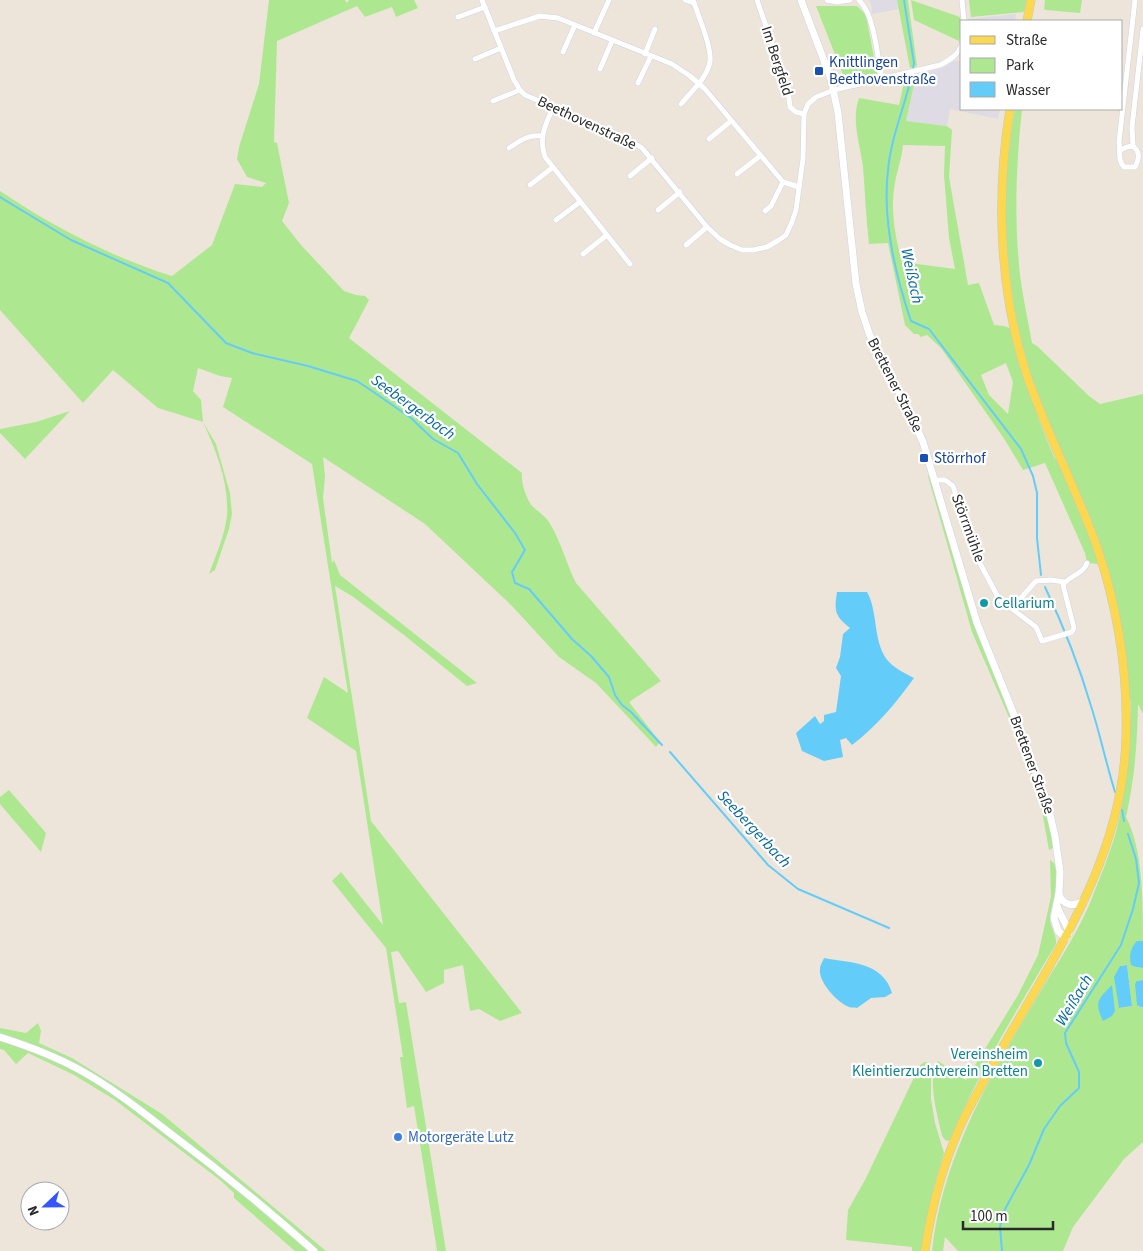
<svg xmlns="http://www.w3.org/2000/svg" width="1143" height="1251" viewBox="0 0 1143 1251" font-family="'Source Sans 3',sans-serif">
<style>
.industrial{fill:#dedbe4}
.green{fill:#ade891;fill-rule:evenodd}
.water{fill:#64ccf8}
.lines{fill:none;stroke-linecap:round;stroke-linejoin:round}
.stream{stroke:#64ccf8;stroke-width:2}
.street-casing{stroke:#cfd2e4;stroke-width:6}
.secondary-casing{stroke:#cfd2e4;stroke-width:8}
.primary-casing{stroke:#c7c7c7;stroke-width:9}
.street{stroke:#fff;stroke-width:5}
.secondary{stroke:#fff;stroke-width:7}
.primary{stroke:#fbd850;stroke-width:8}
.transit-dot{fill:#1a4fb4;stroke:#fff;stroke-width:2}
.culture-dot{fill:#0f9aa8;stroke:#fff;stroke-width:2}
.shop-dot{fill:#3f7fe0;stroke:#fff;stroke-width:2}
.labels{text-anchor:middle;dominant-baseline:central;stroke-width:4.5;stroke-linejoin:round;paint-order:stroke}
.street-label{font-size:15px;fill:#292929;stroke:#fff}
.transit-label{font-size:15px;fill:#164399;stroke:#fff;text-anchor:start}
.culture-label{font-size:15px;fill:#0d838f;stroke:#fff;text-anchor:start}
.shop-label{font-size:15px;fill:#366cbe;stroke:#fff;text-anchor:start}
.water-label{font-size:16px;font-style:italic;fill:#0368a3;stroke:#fff}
</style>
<rect width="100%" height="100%" fill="#ede5da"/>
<g class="industrial">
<path d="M 868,0 L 897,0 L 899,9 L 872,14 L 871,3 Z"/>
<path d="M 1016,14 L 1015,21 L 968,21 L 968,19 Z"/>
<path d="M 954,61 L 962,61 L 962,109 L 1000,109 L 998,119 L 950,109 L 947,126 L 906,121 L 916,75 L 943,68 Z"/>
</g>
<g class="green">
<path d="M 269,0 L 345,0 L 347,3 L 349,0 L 414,0 L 418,8 L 396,17 L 392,7 L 365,17 L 357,6 L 277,41 L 274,142 L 277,143 L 289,203 L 282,221 L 301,245 L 344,291 L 356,295 L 365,296 L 369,300 L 349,338 L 522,473 C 521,482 525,494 530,503 C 533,509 544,514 549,522 C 561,541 566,563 576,583 L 661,681 L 629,702 L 660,742 L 656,747 L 596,683 L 559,657 L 511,605 L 425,524 L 323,457 L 325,476 L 323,498 L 332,563 L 334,560 L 340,575 L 477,683 L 467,686 L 404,635 L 352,596 L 335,586 L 371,821 L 522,1013 L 500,1021 L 479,1009 L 470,1011 L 463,965 L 444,970 L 444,983 L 426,992 L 398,951 L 391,952 L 399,1003 L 406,1002 L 446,1251 L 437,1251 L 414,1106 L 407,1108 L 400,1057 L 403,1057 L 386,948 L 332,881 L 341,872 L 383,925 L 356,751 L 307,718 L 324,677 L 348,693 L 312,464 L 223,407 L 232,378 L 220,376 L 198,368 L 193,391 L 201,400 L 203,422 L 216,444 L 230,493 L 232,514 L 229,529 L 215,570 L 209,574 C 216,555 225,535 227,515 C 229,482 216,451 203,422 L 158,408 L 113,370 L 83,403 L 0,310 L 0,191 C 52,226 111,257 172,276 L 212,245 L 235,184 L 262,187 L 266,183 L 247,177 L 237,159 L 239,147 L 259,84 Z"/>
<path d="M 897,0 L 908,0 L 917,66 L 910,68 Z"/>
<path d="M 911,0 L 960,17 L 961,30 L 959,41 L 914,20 Z"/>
<path d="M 969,0 L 1027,0 L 1024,12 L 971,17 Z"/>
<path d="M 1045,0 L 1082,0 L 1080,13 L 1046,10 L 1044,9 Z"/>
<path d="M 816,6 L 857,6 L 866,15 L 877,74 L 845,80 Z"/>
<path d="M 916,75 L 906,121 L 947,126 L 952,130 L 949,177 L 968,285 L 979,283 L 994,325 L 1004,326 L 1010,328 C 1022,375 1036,415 1055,459 L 1062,455 C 1051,427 1038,398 1029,369 C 1004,286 999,195 1015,109 L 1022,109 C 1016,163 1014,220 1020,275 C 1023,298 1028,321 1032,343 L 1037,346 L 1089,396 L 1100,404 L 1143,394 L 1143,714 L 1138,704 C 1137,745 1135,777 1126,817 C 1143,849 1143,902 1143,941 L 1137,941 L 1136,967 L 1143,968 L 1143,980 L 1137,981 L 1141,1008 L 1143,1008 L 1143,1142 L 1124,1159 L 1073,1227 L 1063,1251 L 958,1251 L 945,1237 L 943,1251 L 932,1251 C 943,1151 996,1067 1046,982 C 1062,956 1078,931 1090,903 C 1099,880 1109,856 1116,832 C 1127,789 1130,745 1131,701 L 1126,699 L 1126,675 L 1097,549 L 1098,564 L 1087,563 L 1085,553 L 1045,463 L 1023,470 L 1005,440 L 941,348 L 927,335 L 921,337 L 918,334 L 914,334 L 905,325 L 888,243 L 869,244 C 866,218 865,192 863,167 C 860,144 851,120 859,98 L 899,105 L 905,78 ZM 903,145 L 945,146 L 944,175 L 949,238 L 955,269 L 902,262 C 895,236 890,210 895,183 C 897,170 902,158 903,145 ZM 1006,363 L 1013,382 L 1008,414 L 989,395 L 981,375 ZM 1127,965 L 1132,1006 L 1120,1008 L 1120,966 Z"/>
<path d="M 70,411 L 25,459 L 0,433 L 0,429 L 36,422 Z"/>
<path d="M 930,474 L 971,613 L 1042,800 L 1052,834 L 1053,848 L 1049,850 L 1042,811 L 1030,773 L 1011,722 L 972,632 L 928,476 Z"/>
<path d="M 9,790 L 46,833 L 41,852 L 0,804 L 0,797 Z"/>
<path d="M 1050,860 L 1054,863 C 1061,881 1052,900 1050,918 C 1050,928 1057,934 1056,944 C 1018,1008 979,1071 950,1140 L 946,1141 L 942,1136 C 938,1116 926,1079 938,1061 L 966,1080 L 1018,995 L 1038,955 L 1051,897 Z"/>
<path d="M 38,1023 L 41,1031 L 39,1043 L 72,1058 L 162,1114 L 326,1251 L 314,1251 L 201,1157 L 81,1071 L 31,1051 L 67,1067 L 113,1093 L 170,1135 L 245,1197 L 308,1251 L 295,1251 L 234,1198 L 234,1193 L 220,1180 L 115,1100 L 74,1075 L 28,1053 L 16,1064 L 4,1050 L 0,1049 L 0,1028 L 26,1033 Z"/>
<path d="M 925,1062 L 930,1063 L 931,1067 L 931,1099 L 935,1123 L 944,1153 L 935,1183 L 925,1226 L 921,1251 L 912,1251 L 912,1247 L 846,1240 L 848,1210 L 865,1180 L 920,1065 Z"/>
</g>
<g class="water">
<path d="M 837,592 L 867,592 C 879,613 872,645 890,663 C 896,669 906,674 914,678 C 896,703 877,726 852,745 L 846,738 L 840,740 L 843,757 L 824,761 L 802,751 L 796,733 L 815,716 L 820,724 L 824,721 L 824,715 L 836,712 L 841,676 L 836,668 L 840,657 L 843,634 L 850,628 C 835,616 834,611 837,592 Z"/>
<path d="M 1137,941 L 1143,941 L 1143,968 L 1136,967 L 1131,965 C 1129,956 1130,948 1137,941 Z"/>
<path d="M 824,958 C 851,963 883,962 892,993 L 885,997 L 871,998 L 857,1008 C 854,1007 851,1008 849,1007 C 838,1003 818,982 820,969 C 820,965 823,961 824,958 Z"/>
<path d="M 1127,965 L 1132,1006 L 1119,1008 L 1114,977 L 1120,966 Z"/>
<path d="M 1143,980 L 1143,1008 L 1137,1005 L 1135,984 L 1137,981 Z"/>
<path d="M 1112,985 L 1115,1011 L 1112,1016 L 1103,1021 C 1094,1002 1098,999 1112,985 Z"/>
</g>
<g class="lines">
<g class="stream">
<path d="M 904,0 L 914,63 L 913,69"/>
<path d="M 912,74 C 905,106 891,137 888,170 C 882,220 895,274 911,321 L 929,329 L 1021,449 L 1033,476 L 1037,493 L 1037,538 L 1041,575"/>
<path d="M 0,197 L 71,240 L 168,283 L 226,343 L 252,353 L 308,366 L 357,381 L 372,391 L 411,418 L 433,439 L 458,453 L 477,484 L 515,533 L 525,550 L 512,572 L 515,583 L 529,589 L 572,639 L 591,656 L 609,677 L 615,695 L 622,705 L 631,712 L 662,745"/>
<path d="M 1045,587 C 1063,625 1079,665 1091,706 C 1100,734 1106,763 1115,792"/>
<path d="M 670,752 L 768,865 L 798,889 L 889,928"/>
<path d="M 1122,810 L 1124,821"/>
<path d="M 1002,1251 L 1000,1227 L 1004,1211 L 1029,1165 L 1044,1129 L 1060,1106 L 1079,1088 L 1079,1072 L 1066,1043 L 1065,1033 L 1121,945 L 1133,909 L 1139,883 L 1136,859 L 1128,834"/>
</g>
<g class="street-casing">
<g id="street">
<path d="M 482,0 L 514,80 L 520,90 L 525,95 L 626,138 L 642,148 L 707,227 L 720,239 L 730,245 L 742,250 L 753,250 L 767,247 L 779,240 L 786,235 L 792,222 L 796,210 L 803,159 L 804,114 L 808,104 L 816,97 L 834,90 L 940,65 C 950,60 958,55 962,44"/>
<path d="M 685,0 L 694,3"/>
<path d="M 757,0 L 788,90 L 790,107 L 796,112 L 804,114"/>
<path d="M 827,0 L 837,2 L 850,0"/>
<path d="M 859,0 C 875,16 877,56 882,79"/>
<path d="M 962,0 L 964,21"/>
<path d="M 458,17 L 485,7"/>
<path d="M 494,31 L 540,16 L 558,18 L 672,64 L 690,76 L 705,89 L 783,182 L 799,187"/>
<path d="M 594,33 L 609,0"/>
<path d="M 563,52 L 575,25"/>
<path d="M 645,54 L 655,29"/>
<path d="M 475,59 L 501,48"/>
<path d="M 600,69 L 612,41"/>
<path d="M 638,83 L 651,56"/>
<path d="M 493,101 L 520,90"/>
<path d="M 681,104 C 691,92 707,78 710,62 C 712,47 698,15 693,0"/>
<path d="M 553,107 C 546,125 538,137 545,157 L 630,264"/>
<path d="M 709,139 L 731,121"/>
<path d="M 1133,146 L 1132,127 L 1143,29"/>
<path d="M 509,148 C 520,141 528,134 542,136"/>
<path d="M 1121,150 C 1136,140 1143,154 1135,167 L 1124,167 C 1117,159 1121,152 1119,142 L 1135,0"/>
<path d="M 737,174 L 760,156"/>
<path d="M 630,176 L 652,158"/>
<path d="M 530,185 L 552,168"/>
<path d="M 658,210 L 680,192"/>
<path d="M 765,211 L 771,206 L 783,182"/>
<path d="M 556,220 L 580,202"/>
<path d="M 686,245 L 707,227"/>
<path d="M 583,254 L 607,235"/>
<path d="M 936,480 L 945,480 L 953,486 L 974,552 L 999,599 L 1036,627 L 1042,641 L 1072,632 L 1074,628 L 1063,585 C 1069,575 1083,575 1087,563"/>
<path d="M 1012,608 L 1036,581 L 1051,580 L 1065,582"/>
</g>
</g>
<g class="secondary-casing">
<g id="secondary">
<path d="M 801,0 L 831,79 L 838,113 L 856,284 L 862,312 L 870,336 L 881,360 L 904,401 L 923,442 L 977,623 L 1025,742 L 1047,802 L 1055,836 L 1060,872 L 1059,893 L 1054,918 L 1058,931 L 1066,938"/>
<path d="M 1059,894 C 1063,906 1074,907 1084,901"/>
<path d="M 1057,906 C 1060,916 1067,923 1069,933"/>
<path d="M 0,1037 C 28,1046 55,1056 80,1070 C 111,1087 140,1110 167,1131 C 218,1169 267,1209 314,1251"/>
</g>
</g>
<g class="primary-casing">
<g id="primary">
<path d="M 1027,21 L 1031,0"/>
<path d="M 925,1251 C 931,1209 942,1168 959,1129 C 967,1110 978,1093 987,1075 C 1046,966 1123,866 1126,737 C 1128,672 1118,609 1097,547 C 1076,488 1046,432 1026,373 C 999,289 996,195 1010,109"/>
</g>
</g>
<use href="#street" class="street"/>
<use href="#secondary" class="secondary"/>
<use href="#primary" class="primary"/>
</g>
<g class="transit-dot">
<rect x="814" y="66" width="10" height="10" rx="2.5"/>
<rect x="919" y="453" width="10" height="10" rx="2.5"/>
</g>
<g class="culture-dot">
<circle cx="984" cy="603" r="5"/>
<circle cx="1038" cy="1063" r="5"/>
</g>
<circle class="shop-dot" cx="398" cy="1137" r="5"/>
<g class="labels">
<g class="street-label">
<text transform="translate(777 61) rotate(72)">Im Bergfeld</text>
<text transform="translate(587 123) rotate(25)">Beethovenstraße</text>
<text transform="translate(895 385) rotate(63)">Brettener Straße</text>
<text transform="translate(968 528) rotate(70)">Störrmühle</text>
<text transform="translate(1032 765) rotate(70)">Brettener Straße</text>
</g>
<g class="transit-label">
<text x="829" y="62">Knittlingen<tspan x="829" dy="17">Beethovenstraße</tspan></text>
<text x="934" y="458">Störrhof</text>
</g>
<g class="culture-label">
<text x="994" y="603">Cellarium</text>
<text x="1028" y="1054" text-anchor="end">Vereinsheim<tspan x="1028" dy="17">Kleintierzuchtverein Bretten</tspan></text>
</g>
<g class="shop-label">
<text x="408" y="1137">Motorgeräte Lutz</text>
</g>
<g class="water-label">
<text transform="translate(912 276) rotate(78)">Weißach</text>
<text transform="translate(413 407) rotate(36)">Seebergerbach</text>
<text transform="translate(754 829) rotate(47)">Seebergerbach</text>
<text transform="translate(1074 1000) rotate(-59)">Weißach</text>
</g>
</g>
<rect x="960" y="20" width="162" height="90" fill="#ffffff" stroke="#a9a9a9"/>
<rect x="970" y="36" width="25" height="8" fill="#fbd850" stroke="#a9a9a9"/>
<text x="1006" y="45" font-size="15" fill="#292929">Straße</text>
<rect x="970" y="58" width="25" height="15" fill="#ade891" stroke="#a9a9a9"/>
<text x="1006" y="70" font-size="15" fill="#292929">Park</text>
<rect x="970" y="82" width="25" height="15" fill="#64ccf8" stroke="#a9a9a9"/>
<text x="1006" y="95" font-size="15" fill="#292929">Wasser</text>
<g transform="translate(45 1206) rotate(248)"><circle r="24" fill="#ffffff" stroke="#a9a9a9"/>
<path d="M0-4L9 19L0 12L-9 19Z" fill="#3455ff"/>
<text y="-8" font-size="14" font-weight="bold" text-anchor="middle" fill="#292929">N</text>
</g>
<path d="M963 1221v8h90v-8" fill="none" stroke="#292929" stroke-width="2.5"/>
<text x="970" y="1221" font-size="15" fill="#292929" stroke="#ffffff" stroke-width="4" paint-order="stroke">100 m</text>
</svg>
